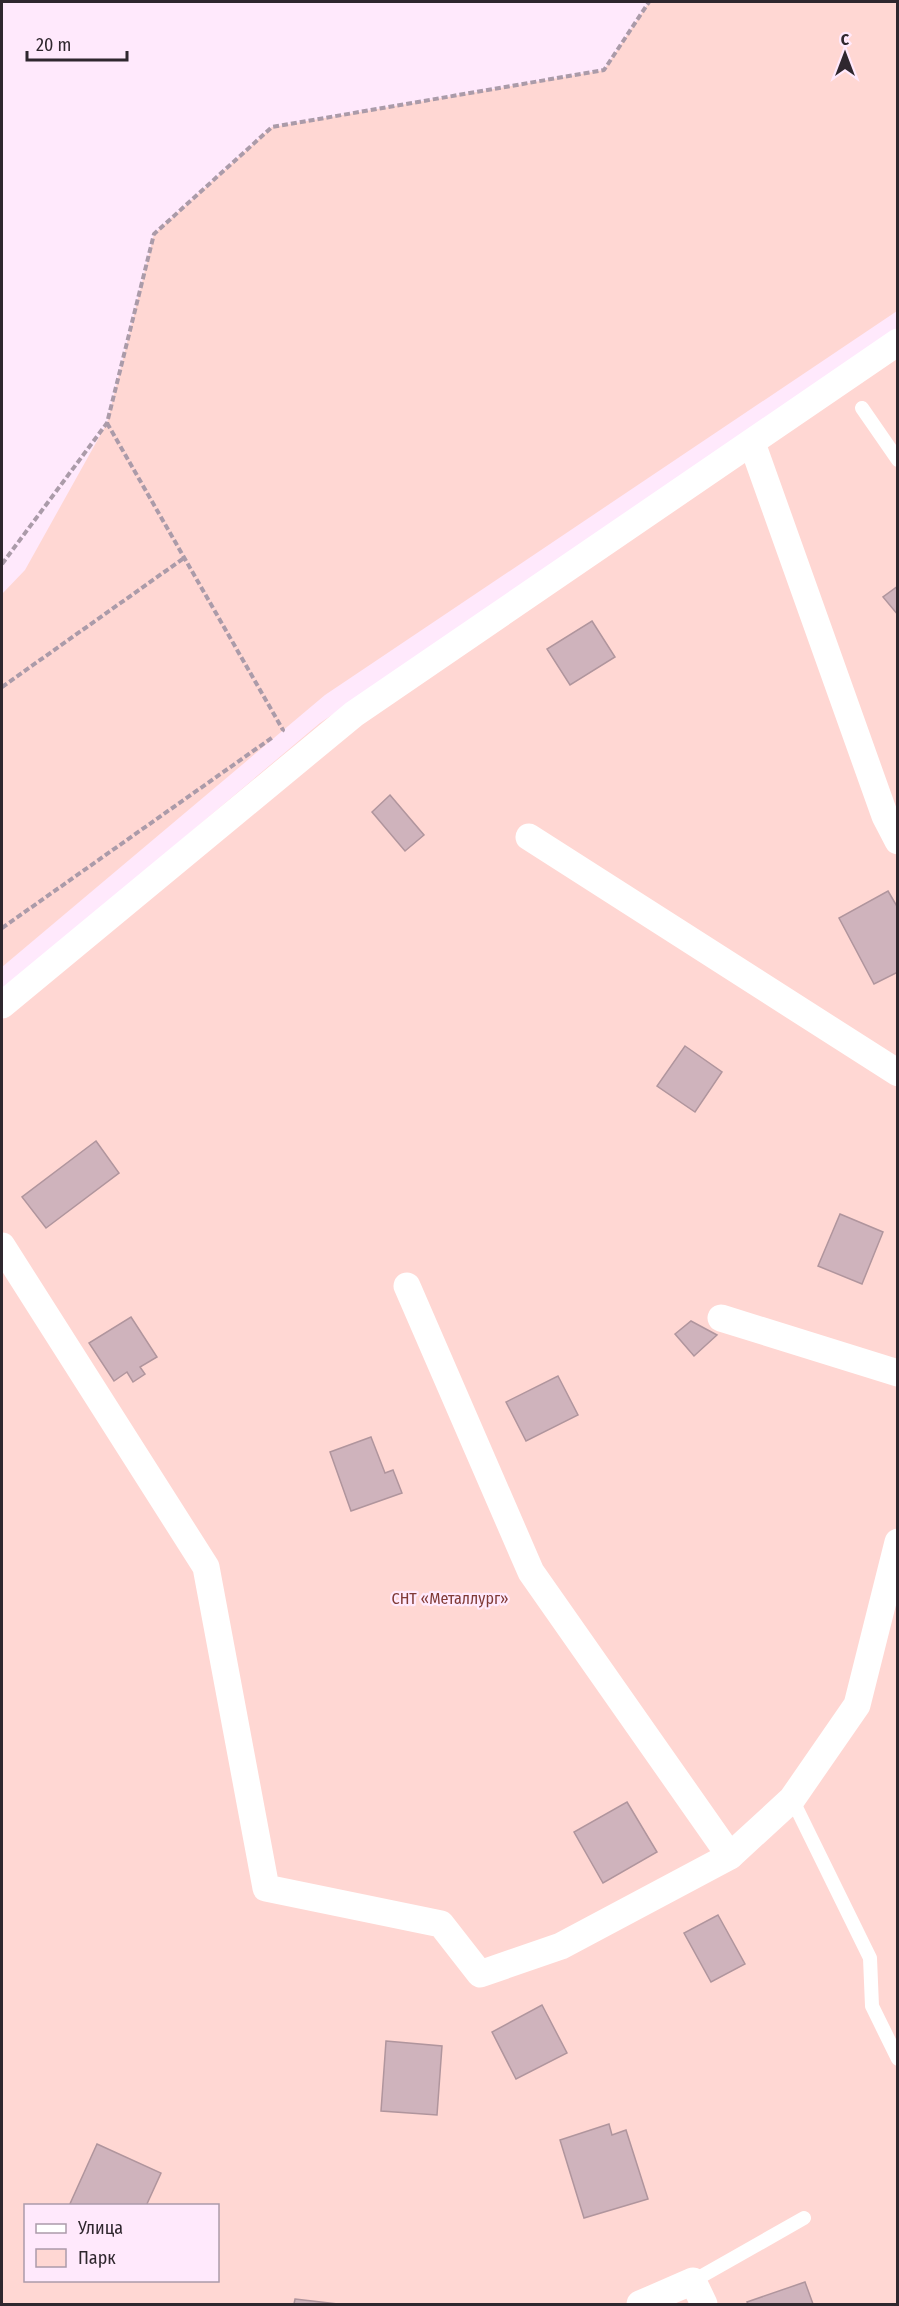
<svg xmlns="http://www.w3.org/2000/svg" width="899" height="2306" viewBox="0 0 899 2306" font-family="'Fira Sans Condensed',sans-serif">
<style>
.green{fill:#ffd7d3;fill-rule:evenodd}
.building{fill:#cfb3bc;stroke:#b0959d;stroke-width:1.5}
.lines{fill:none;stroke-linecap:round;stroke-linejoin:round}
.path{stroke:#ab9ba9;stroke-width:4;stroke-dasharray:6 3;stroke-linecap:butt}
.lane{stroke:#fff;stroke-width:14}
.street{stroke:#fff;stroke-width:27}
.labels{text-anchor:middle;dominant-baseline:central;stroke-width:4.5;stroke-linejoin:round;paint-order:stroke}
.park-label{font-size:16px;fill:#803a36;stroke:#ffe9fc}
</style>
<rect width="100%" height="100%" fill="#ffe9fc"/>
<g class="green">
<path d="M 649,2 L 897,2 L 897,311 L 325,695 L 2,967 L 2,594 L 25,570 L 107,423 L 154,234 L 272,127 L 604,70 Z"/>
<path d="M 897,332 L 897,2304 L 2,2304 L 2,991 L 320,723 ZM 26,2206 L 218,2206 L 218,2280 L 26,2280 Z"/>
</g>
<g class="building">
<path d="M 898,586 L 898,615 L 883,597 Z"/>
<path d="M 592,621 L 615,657 L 570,685 L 547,649 Z"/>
<path d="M 390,795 L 424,835 L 405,851 L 372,812 Z"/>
<path d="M 888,891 L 898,908 L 898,972 L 874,984 L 839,918 Z"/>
<path d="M 685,1046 L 722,1072 L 695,1112 L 657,1086 Z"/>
<path d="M 96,1141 L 119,1173 L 46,1228 L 22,1197 Z"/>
<path d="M 840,1214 L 883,1232 L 862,1284 L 818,1266 Z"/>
<path d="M 131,1317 L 157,1357 L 140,1367 L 145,1374 L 133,1382 L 127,1372 L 114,1381 L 89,1343 Z"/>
<path d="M 691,1321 L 717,1335 L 694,1356 L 675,1334 Z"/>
<path d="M 558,1376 L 578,1415 L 526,1441 L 506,1402 Z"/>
<path d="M 371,1437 L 385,1473 L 393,1470 L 402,1493 L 351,1511 L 330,1452 Z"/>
<path d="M 627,1802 L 657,1852 L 603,1883 L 574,1832 Z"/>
<path d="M 718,1915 L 745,1964 L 711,1982 L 684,1933 Z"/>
<path d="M 542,2005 L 567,2053 L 516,2079 L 492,2032 Z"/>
<path d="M 386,2041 L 442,2046 L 437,2115 L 381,2111 Z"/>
<path d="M 609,2124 L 612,2135 L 626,2130 L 648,2199 L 584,2218 L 560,2140 Z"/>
<path d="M 97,2144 L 161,2173 L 146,2206 L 69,2206 Z"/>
<path d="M 805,2282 L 813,2304 L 748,2304 L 747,2302 Z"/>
<path d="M 295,2299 L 338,2304 L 294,2304 Z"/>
</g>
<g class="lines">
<g class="path">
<path d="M 107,423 L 283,730 L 282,731"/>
<path d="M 2,564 L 107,423 L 154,234 L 272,127 L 604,70 L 649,2"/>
<path d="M 2,687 L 184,558"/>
<path d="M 2,928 L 273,737"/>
</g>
<g class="lane">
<path d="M 862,408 L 898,460"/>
<path d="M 792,1799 L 870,1958 L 872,2006 L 898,2059"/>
<path d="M 693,2281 L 804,2218"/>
</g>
<g class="street">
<path d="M 752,443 L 885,816 L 898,841"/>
<path d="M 529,837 L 898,1073"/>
<path d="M 2,1005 L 354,714 L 898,342"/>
<path d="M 2,1246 L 206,1567 L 266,1888 L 441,1924 L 480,1974 L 561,1946 L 730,1856 L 792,1799 L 857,1705 L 898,1542"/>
<path d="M 407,1286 L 531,1572 L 730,1856"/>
<path d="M 721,1318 L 898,1373"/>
<path d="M 640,2304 L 693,2281 L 704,2304"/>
</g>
</g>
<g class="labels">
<g class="park-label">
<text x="450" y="1598">СНТ «Металлург»</text>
</g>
</g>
<rect width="899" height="2306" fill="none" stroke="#2f272e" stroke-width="6"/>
<rect x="24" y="2204" width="195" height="78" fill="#ffe9fc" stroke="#ac9baa" stroke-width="1.5"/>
<rect x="36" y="2224" width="30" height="9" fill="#ffffff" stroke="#ac9baa" stroke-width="1.5"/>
<text x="78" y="2234" font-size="18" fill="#2f272e">Улица</text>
<rect x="36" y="2249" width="30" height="18" fill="#ffd7d3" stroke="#ac9baa" stroke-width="1.5"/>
<text x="78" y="2264" font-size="18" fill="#2f272e">Парк</text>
<g transform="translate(845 54)" stroke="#ffe9fc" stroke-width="4.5" paint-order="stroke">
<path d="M0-4.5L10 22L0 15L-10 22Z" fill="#2f272e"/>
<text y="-9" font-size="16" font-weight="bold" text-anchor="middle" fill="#2f272e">С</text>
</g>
<path d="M27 51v9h100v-9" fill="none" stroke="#2f272e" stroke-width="3"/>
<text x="36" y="51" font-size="18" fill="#2f272e" stroke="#ffe9fc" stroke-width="4.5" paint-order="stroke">20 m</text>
</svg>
